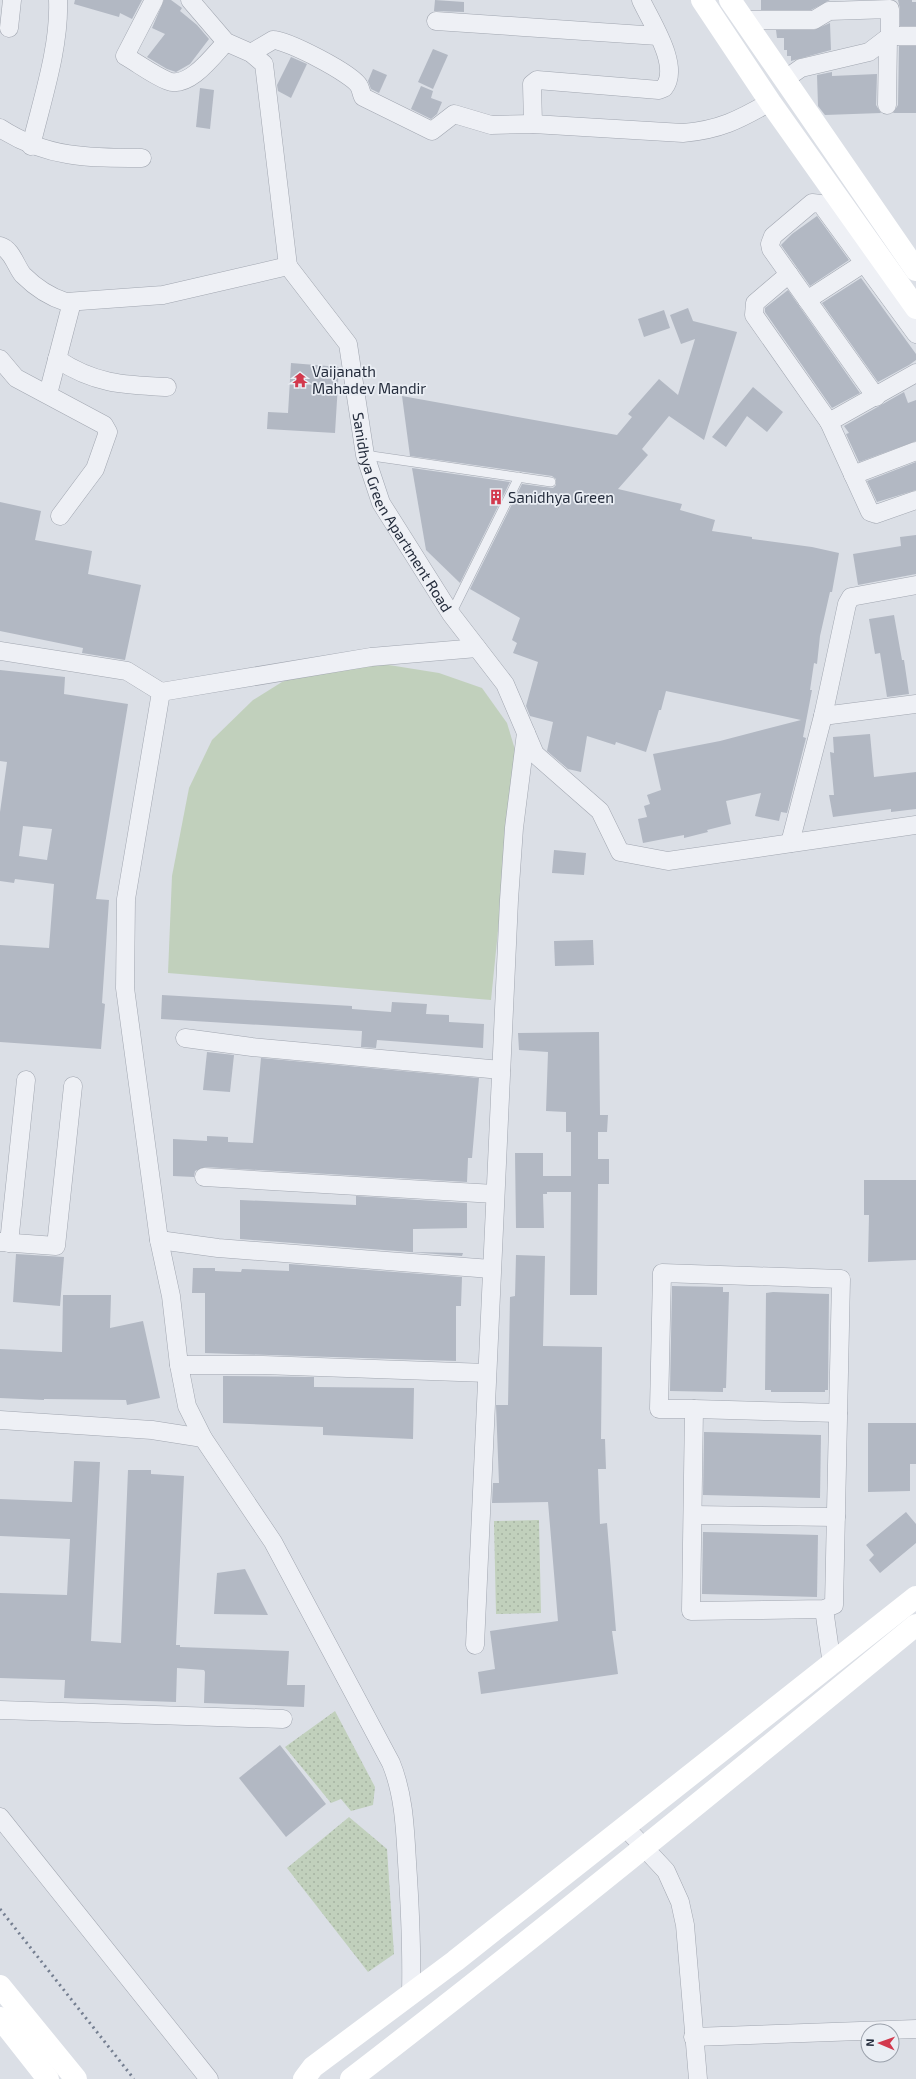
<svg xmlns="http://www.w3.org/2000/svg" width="916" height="2079" viewBox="0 0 916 2079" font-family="'Exo 2',sans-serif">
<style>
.grass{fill:url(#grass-dots)}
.park{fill:#c1d0bc}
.building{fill:#b2b8c3;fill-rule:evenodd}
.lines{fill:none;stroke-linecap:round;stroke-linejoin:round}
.lane-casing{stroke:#a1a6b0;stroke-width:10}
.street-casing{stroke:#a1a6b0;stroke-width:19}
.lane{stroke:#eef0f5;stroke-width:9}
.street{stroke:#eef0f5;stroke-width:18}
.secondary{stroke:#fff;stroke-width:22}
.rail{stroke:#747e90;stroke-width:3;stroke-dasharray:2 4;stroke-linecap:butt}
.labels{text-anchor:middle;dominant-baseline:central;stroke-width:3.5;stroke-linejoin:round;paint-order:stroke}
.poi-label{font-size:15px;fill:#252d3d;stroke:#eaeef4;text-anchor:start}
.street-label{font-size:15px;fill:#252d3d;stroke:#eaeef4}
</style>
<defs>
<pattern id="grass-dots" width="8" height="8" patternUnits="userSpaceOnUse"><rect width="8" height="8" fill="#c1d0bc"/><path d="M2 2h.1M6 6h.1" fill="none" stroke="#a6b3a2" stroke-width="1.8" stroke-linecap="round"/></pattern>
</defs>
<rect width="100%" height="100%" fill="#dbdfe6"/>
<g class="grass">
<path d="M 539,1520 L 541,1613 L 496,1614 L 494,1521 Z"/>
<path d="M 335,1711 L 375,1787 L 373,1805 L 351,1811 L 341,1799 L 331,1803 L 285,1747 Z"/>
<path d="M 349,1817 L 387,1849 L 394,1954 L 368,1972 L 287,1868 Z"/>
</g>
<path class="park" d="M 345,658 L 439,673 L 482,688 L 507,723 L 516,753 L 491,1000 L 168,973 L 172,876 L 189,788 L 212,740 L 253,700 L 282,682 Z"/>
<g class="building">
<path d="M 75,0 L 142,0 L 132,19 L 120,13 L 119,17 L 74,4 Z"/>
<path d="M 164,0 L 171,0 L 182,8 L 180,11 L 197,25 L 209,39 L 190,64 L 176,72 L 167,69 L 147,57 L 165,34 L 152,28 Z"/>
<path d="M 435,0 L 464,2 L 464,12 L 434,11 Z"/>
<path d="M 761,0 L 830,0 L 811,10 L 761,10 Z"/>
<path d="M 898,0 L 912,0 L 912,2 L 916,2 L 916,26 L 900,26 L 900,9 Z"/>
<path d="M 830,23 L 831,50 L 791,61 L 791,56 L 787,56 L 787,50 L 784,50 L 784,38 L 777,38 L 776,30 L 814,30 Z"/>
<path d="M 899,46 L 916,46 L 916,113 L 893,113 L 898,105 Z"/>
<path d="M 433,49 L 448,55 L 433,89 L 418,82 Z"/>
<path d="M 291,57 L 307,64 L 291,98 L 278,91 L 277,85 Z"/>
<path d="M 373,69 L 387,75 L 379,93 L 371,89 L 368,81 Z"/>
<path d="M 832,72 L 832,76 L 877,74 L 876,105 L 881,113 L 825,115 L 818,106 L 817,75 Z"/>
<path d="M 421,86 L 433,91 L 431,98 L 442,102 L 437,114 L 431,119 L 411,109 Z"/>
<path d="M 200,88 L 214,90 L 210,129 L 196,127 Z"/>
<path d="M 817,216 L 849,260 L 810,286 L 781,245 L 792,234 Z"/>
<path d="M 861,278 L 916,354 L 916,360 L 909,365 L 878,382 L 822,303 Z"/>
<path d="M 788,290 L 860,393 L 832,408 L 765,312 L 765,308 Z"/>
<path d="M 688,308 L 693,321 L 737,332 L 704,440 L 669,416 L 642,449 L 648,455 L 618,489 L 682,504 L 680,510 L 715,520 L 712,531 L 752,537 L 752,539 L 812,547 L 839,553 L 832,592 L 830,592 L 820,636 L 817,664 L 814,663 L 810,690 L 812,690 L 803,737 L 806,738 L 805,742 L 787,813 L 781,812 L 779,821 L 755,816 L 761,793 L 726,801 L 731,824 L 707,830 L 708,832 L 684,838 L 684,835 L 643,843 L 638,819 L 647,817 L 644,806 L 650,804 L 647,795 L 661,790 L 653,754 L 720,741 L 801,720 L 666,691 L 661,710 L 659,710 L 646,752 L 616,742 L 615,745 L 587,736 L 581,772 L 568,769 L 547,751 L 553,722 L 530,716 L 526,706 L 538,662 L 513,653 L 517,643 L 512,640 L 520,618 L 470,589 L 522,484 L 553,488 L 556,485 L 556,479 L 552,476 L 410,456 L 402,396 L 617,435 L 632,417 L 628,414 L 659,379 L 678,395 L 695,339 L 681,344 L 670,315 Z"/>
<path d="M 664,310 L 670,328 L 644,337 L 638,319 Z"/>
<path d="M 291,363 L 339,367 L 335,433 L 267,429 L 268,412 L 288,413 Z"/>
<path d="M 753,387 L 783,412 L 767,432 L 747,416 L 726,447 L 712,437 Z"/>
<path d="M 904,392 L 908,403 L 916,400 L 916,441 L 859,462 L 846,434 L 849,433 L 844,426 Z"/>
<path d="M 916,462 L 916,490 L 877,502 L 867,481 Z"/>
<path d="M 412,468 L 510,482 L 460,583 L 426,550 Z"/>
<path d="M 0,502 L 41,511 L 35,540 L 92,551 L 88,574 L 141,585 L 125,660 L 82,653 L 83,648 L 0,631 Z"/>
<path d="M 916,535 L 916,574 L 858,585 L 853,554 L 901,546 L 900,537 Z"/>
<path d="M 894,615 L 902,660 L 904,660 L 909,694 L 887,697 L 880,653 L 875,654 L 869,619 Z"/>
<path d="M 0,670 L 65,677 L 64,694 L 128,704 L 96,899 L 109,900 L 102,1003 L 105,1004 L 101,1049 L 0,1042 L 0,945 L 49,948 L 54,884 L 15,879 L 14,883 L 0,881 L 0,812 L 7,762 L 0,761 ZM 23,826 L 52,829 L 47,860 L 19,856 Z"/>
<path d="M 870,734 L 874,777 L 916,772 L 916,809 L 891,812 L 891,809 L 833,817 L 829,795 L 834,795 L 830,752 L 834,753 L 833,737 Z"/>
<path d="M 554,850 L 586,853 L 584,875 L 552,873 Z"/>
<path d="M 593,940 L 594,965 L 555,966 L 554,941 Z"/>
<path d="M 162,995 L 352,1006 L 352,1009 L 391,1012 L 392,1002 L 427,1004 L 426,1014 L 449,1015 L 449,1022 L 484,1024 L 483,1048 L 377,1040 L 376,1048 L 361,1047 L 362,1031 L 161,1019 Z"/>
<path d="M 599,1032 L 600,1115 L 608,1115 L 607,1132 L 598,1132 L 598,1159 L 609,1159 L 609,1184 L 598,1184 L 597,1295 L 570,1295 L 571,1192 L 547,1192 L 547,1194 L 543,1194 L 544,1228 L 516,1228 L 515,1153 L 543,1153 L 543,1176 L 571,1176 L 571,1132 L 566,1132 L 566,1112 L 546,1111 L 548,1052 L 519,1050 L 518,1033 Z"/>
<path d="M 207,1052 L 234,1055 L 230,1092 L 203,1090 Z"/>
<path d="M 261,1058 L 479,1078 L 472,1158 L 468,1158 L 467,1182 L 205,1167 L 195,1171 L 194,1177 L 173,1176 L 173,1139 L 207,1141 L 207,1136 L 228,1137 L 228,1142 L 253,1143 Z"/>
<path d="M 864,1180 L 916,1180 L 916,1260 L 868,1262 L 869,1215 L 864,1215 Z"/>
<path d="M 356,1196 L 467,1203 L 467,1228 L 413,1229 L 413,1252 L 463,1253 L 462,1256 L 240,1239 L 240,1200 L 356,1205 Z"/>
<path d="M 16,1254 L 64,1257 L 60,1306 L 13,1302 Z"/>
<path d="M 516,1255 L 545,1256 L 543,1346 L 602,1347 L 601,1439 L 605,1439 L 606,1469 L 598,1469 L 600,1524 L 607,1523 L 616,1631 L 612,1631 L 618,1674 L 481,1694 L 478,1672 L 495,1669 L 490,1631 L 558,1621 L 548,1502 L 492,1503 L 493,1483 L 499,1483 L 496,1405 L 508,1405 L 510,1297 L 515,1296 Z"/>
<path d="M 289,1264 L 462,1277 L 461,1306 L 456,1306 L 456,1361 L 205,1353 L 205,1293 L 192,1293 L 193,1268 L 215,1268 L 215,1271 L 241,1272 L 242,1269 L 289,1271 Z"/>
<path d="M 672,1286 L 723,1287 L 723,1292 L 729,1292 L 726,1388 L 723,1388 L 723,1392 L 670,1391 Z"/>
<path d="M 773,1292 L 829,1294 L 828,1390 L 825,1390 L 825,1392 L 771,1392 L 771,1390 L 765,1390 L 766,1293 Z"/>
<path d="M 63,1295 L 111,1295 L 110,1328 L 143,1321 L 160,1398 L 127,1405 L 126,1400 L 44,1399 L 44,1400 L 0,1398 L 0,1349 L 62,1352 Z"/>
<path d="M 223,1376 L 314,1377 L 314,1387 L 414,1388 L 413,1439 L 323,1435 L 323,1427 L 223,1423 Z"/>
<path d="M 868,1423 L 916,1423 L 916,1464 L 910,1464 L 910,1491 L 868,1492 Z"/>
<path d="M 704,1432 L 821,1435 L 820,1498 L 703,1495 Z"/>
<path d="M 74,1461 L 100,1462 L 91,1641 L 121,1643 L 128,1470 L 151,1470 L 151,1474 L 184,1476 L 176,1645 L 180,1645 L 180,1647 L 289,1651 L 287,1685 L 305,1685 L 304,1707 L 204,1703 L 205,1672 L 204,1670 L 177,1668 L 176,1702 L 64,1698 L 65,1680 L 0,1678 L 0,1593 L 67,1595 L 70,1539 L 0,1536 L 0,1499 L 72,1502 Z"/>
<path d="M 906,1512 L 916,1524 L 916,1543 L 880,1573 L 869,1560 L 874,1555 L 866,1545 Z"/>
<path d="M 703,1532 L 818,1535 L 817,1597 L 702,1594 Z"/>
<path d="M 245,1569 L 268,1615 L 214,1614 L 217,1573 Z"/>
<path d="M 280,1745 L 326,1804 L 286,1837 L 239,1778 Z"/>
</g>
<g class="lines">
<g class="lane-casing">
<g id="lane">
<path d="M 365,455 L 551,482"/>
<path d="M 451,614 L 519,477"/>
</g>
</g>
<g class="street-casing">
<g id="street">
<path d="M 154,0 L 125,56 C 139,64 153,75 168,81 C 189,89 213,56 226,42"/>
<path d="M 190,0 L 226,42 L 251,53 L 264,64 L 288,266"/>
<path d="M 743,20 L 814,20 L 829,11 L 890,9 L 890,36"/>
<path d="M 436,21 L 658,36"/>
<path d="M 9,28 L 12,0"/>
<path d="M 251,53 L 273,40 C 287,40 353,74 359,86 C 361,89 361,93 363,97 L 432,131 L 454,114 L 491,125 L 533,124 L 683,133 C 719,130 739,120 770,102"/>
<path d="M 784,80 L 801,68 L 869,52 L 890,36 L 916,36"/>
<path d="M 887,105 L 888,38"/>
<path d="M 533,124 L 532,84 L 537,80 L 659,90 L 664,88 C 681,66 651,22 641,0"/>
<path d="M 0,128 C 46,158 89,158 142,158"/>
<path d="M 31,146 C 42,100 60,47 58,0"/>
<path d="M 0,246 C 12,249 16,267 23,275 C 35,287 50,297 66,302 L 163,295 L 288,266"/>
<path id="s1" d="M 288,266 L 348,344 L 365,455 L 381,503 L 451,614 L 505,684 L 535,754 L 600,811 L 620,852 L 668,861 L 916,825"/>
<path d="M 789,274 L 755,303 L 754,315 L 829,422"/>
<path d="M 807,300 L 864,263"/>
<path d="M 0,359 L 16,378 L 104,425 L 108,432 L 95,469 L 60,516"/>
<path d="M 57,359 C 94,384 124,385 167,387"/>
<path d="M 916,373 L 829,422 L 870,512 L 876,514 L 916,500"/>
<path d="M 48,394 L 72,302"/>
<path d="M 876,397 L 771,249 L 770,244 L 773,236 L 812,203 L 821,204 L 916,334"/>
<path d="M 853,475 L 916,451"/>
<path d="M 0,651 L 127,671 L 161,692 L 126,899 L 125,988 L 159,1240 L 171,1296 L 179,1365 L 187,1406 L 203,1438 L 273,1542 L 391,1763 C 404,1795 405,1828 407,1862 C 410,1906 412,1950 411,1994"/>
<path d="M 161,692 L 371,657 L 477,648"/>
<path d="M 823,716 L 847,604 L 851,597 L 916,585"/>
<path d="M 790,843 L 823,716 L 916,704"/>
<path d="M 185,1038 L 252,1047 L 501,1070"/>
<path d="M 204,1177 L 495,1194"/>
<path d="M 159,1240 L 218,1248 L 491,1269"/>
<path d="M 0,1242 L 56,1246 L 73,1086"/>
<path d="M 9,1243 L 26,1080"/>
<path d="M 179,1365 L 263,1365 L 487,1373"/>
<path d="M 694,1409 L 838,1413"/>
<path d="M 0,1420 L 152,1430 L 203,1438"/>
<path d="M 693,1515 L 836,1517"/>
<path d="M 824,1609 L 834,1605 L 841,1279 L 662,1273 L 659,1409 L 694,1409 L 691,1611 L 824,1609 L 832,1665"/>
<path d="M 475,1645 L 509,900 L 514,828 L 526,733"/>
<path d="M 0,1710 L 283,1719"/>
<path d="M 0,1817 L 209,2079"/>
<path d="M 625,1827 L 666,1871 L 680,1902 L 685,1925 L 698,2079"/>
<path d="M 693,2037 L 916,2029"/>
</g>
</g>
<use href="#lane" class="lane"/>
<use href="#street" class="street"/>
<g class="secondary">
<path d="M 702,0 L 770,102 L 916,308"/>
<path d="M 730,0 L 916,270"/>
<path d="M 0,1986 L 76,2079"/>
<path d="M 0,2018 L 48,2079"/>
<path d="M 304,2079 L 313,2067 L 455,1961 L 916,1597"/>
<path d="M 351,2079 C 542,1932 729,1779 916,1625"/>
</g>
<path class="rail" d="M 0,1909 L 134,2079"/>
</g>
<defs>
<g id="temple-bare" transform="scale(1.2)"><path d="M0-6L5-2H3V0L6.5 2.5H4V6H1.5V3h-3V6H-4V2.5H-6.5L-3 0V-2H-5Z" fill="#d2394d" stroke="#eaeef4" stroke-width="2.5" paint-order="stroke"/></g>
<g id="building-bare" transform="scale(1.2)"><path d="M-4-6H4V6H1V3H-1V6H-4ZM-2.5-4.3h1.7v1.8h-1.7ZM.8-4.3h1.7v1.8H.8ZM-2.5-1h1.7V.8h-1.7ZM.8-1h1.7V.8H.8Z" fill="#d2394d" stroke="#eaeef4" stroke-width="2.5" paint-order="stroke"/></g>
</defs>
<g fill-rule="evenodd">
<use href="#temple-bare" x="300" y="380"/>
<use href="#building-bare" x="496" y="497"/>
</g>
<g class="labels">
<g class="poi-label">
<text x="312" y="371">Vaijanath<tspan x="312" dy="17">Mahadev Mandir</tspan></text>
<text x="508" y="497">Sanidhya Green</text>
</g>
<g class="street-label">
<text stroke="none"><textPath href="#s1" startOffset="278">Sanidhya Green Apartment Road</textPath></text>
</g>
</g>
<g transform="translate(880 2043) rotate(272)"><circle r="19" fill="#eaeef4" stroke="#9ba1ab"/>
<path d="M0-3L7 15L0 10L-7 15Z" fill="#d2394d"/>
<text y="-6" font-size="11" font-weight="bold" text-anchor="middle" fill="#252d3d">N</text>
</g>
</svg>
